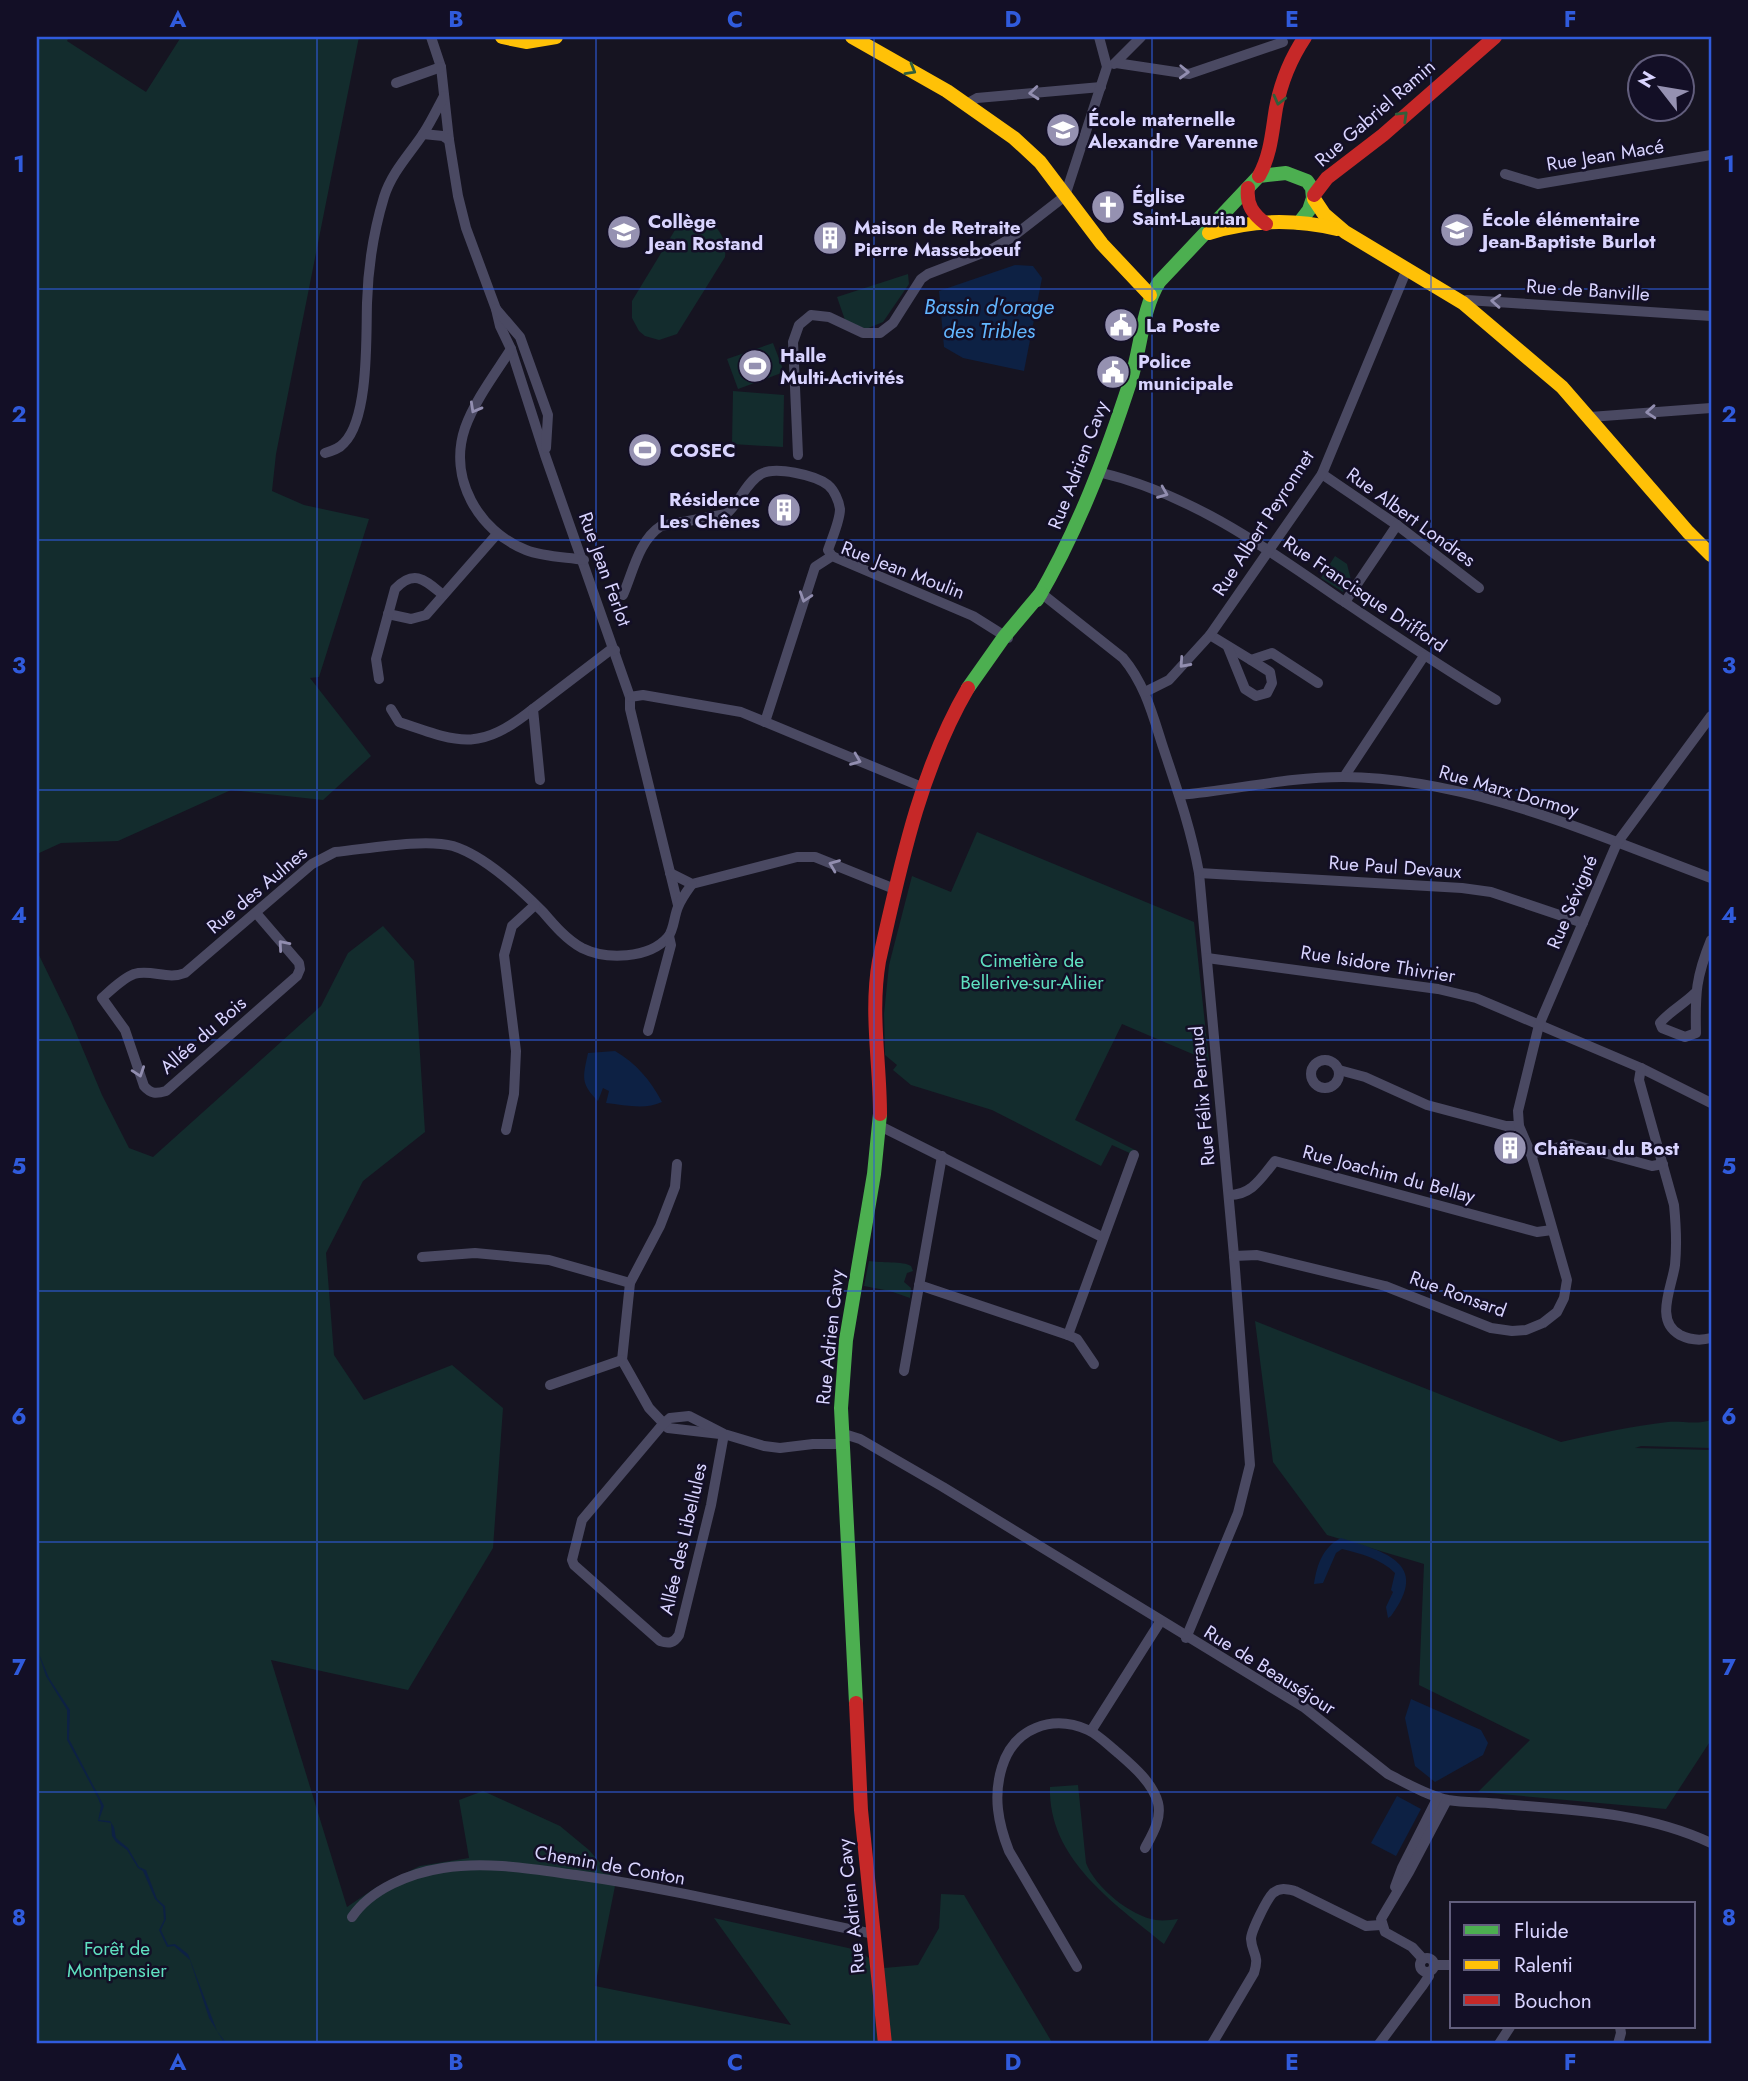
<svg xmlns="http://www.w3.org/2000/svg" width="1748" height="2081" viewBox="0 0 1748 2081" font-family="Jost,sans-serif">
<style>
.green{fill:#132c2d}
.water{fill:#0d2144}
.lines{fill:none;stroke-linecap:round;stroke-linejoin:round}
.street{stroke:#4a4962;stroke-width:10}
.fast{stroke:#4caf50;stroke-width:14}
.slow{stroke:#ffc107;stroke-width:14}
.jam{stroke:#c62828;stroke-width:14}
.oneway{stroke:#305f3b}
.oneway2{stroke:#928eb0}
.grid{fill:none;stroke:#305bdc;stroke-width:2;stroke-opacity:0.55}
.labels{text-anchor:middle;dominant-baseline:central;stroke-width:5;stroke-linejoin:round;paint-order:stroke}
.street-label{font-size:19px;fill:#d9d4ff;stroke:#130f26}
.poi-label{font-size:19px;font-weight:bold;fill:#d9d4ff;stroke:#130f26;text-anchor:start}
.park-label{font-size:19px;fill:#5fe0c0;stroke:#130f26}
.water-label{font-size:21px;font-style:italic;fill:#62b6ff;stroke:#130f26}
.neatline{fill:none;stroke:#305bdc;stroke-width:2.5}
.grid-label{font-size:23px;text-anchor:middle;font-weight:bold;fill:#305bdc}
</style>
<rect width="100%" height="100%" fill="#161421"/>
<g class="green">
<path d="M 37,37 L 69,37 L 67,41 L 146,92 L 181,37 L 359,37 L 276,454 L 272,491 L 304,505 L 369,519 L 319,677 L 310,678 L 371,756 L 323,800 L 231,790 L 118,841 L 61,843 L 37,854 Z"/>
<path d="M 698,218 C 718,222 727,239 725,257 L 677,334 L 659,340 L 645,336 L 639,331 L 632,318 L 632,301 L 675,230 L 684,223 Z"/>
<path d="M 908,274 L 909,284 L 883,322 L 866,329 L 845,320 L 837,297 Z"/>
<path d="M 773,343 L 784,372 L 738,389 L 727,359 Z"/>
<path d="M 733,391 L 784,395 L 783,447 L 732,444 Z"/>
<path d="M 1335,556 L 1347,564 L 1351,580 L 1343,592 L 1321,578 Z"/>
<path d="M 977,832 L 1194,922 L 1209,1061 L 1122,1024 L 1075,1120 L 1135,1150 L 1134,1155 L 1112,1145 L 1101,1166 L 992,1110 L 911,1085 L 893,1070 L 897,1065 L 885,1055 L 884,1014 L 889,965 L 912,876 L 951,892 Z"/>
<path d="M 383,926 L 414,961 L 425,1132 L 363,1181 L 326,1253 L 334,1355 L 364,1400 L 452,1365 L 503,1408 L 493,1548 L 408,1690 L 271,1660 L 347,1907 L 375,1888 L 420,1866 L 469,1858 L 459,1800 L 483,1791 L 560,1826 L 589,1850 L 616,1881 L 595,1986 L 791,2025 L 714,1918 L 857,1950 L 884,1968 L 918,1965 L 939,1928 L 941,1894 L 964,1895 L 1053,2044 L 37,2044 L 37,951 L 71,1021 L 102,1095 L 129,1148 L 153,1157 L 321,1006 L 348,953 Z"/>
<path d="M 869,1261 C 880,1263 904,1261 911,1266 L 913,1271 L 907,1273 L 904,1282 L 911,1288 L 910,1298 L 890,1291 L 864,1286 Z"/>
<path d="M 1255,1321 L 1561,1442 C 1596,1434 1632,1426 1668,1422 C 1683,1421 1697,1425 1711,1420 L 1711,1448 L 1641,1446 L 1635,1448 L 1711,1450 L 1711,1740 L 1666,1809 L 1478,1792 L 1530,1740 L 1419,1685 L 1424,1564 L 1327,1535 L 1273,1462 Z"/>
<path d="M 1078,1785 L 1086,1863 C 1095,1887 1130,1916 1156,1920 C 1163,1921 1171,1920 1178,1919 L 1164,1944 C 1114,1903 1048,1859 1050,1787 Z"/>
</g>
<g class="water">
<path d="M 1015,265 L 1033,266 L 1042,278 L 1024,371 L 963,358 L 944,347 L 939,291 Z"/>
<path d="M 615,1051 C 637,1064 650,1080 662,1102 C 645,1110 625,1105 606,1103 L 609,1091 L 603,1088 L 598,1101 C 580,1083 583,1077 588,1053 Z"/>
<path d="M 1341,1538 C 1385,1552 1431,1563 1391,1616 L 1388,1618 L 1386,1607 L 1393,1592 L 1391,1590 L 1395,1573 C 1380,1558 1361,1554 1342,1549 L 1336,1553 L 1323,1583 L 1314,1584 C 1317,1564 1323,1547 1341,1538 Z"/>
<path d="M 37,1649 L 49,1678 L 70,1710 L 69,1739 L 104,1806 L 99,1820 L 110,1821 L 114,1827 L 116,1838 L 128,1848 L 139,1867 L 146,1870 L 157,1899 L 165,1906 L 166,1919 L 161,1930 L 168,1945 L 175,1944 L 188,1954 L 217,2031 L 227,2044 L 225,2044 L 209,2018 L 190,1960 L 174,1946 L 167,1947 L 159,1930 L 164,1920 L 163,1907 L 155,1899 L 143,1871 L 138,1868 L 127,1850 L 116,1842 L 112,1836 L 111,1823 L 98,1821 L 101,1806 L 98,1798 L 67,1740 L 67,1710 L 46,1676 Z"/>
<path d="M 1411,1699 L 1481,1730 L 1488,1743 L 1483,1755 L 1435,1782 L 1415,1766 L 1405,1718 Z"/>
<path d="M 1397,1796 L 1421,1809 L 1396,1856 L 1371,1843 Z"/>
</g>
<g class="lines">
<g class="street">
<path d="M 431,37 L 441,67 L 449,140 L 458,196 L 466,228 L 496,309 L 500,326 L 511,349 L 545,455 L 630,697 L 630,709 L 678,905"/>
<path d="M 1116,63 L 1189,74 L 1283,42"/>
<path d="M 1114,64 L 1141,37"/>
<path d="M 396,83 L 441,67"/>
<path d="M 968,103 L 977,98 L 1101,87"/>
<path d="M 423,134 L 443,136 L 449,140"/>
<path d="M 1505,174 L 1538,184 L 1711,155"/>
<path d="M 1463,303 L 1467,300 L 1711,316"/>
<path d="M 496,309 L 520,337 L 548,415 L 546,448"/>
<path d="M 511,349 C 495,374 475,400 465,428 C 448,478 478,531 526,550 C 544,557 565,557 584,560"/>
<path d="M 1590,417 L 1711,408"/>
<path d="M 325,453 C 332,451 339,449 344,443 C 369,418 366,337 367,303 C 368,268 374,230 384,197 C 392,172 409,155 423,134 C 431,122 437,109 444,96"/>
<path d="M 798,455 L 793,342 L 799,325 L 811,315 L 829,317 L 863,333 L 880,333 L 893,323 L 921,279 L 928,274 L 990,250 L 1011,238 L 1065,196 L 1107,67 L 1099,37"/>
<path d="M 1098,472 C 1190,493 1266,548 1343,601 C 1394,635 1444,669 1496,700"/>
<path d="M 1322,474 L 1397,525 L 1479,588"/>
<path d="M 1041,593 L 1123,658 C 1145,684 1153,716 1163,747 C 1177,789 1191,829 1199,873 L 1234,1256 L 1250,1465 L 1238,1513 L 1186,1638"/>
<path d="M 623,595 C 633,572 639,540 661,526 L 726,514 C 739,504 746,482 761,474 C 775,466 815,475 828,485 C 834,490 839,501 840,509 C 840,521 832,538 828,550 L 832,556"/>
<path d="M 1345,602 L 1397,525"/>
<path d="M 388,614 L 411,619 L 426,615 L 497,534"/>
<path d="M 1210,635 L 1251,660 L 1272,653 L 1318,683"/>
<path d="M 1228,647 L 1245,689 L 1256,696 L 1267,693 L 1272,683 L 1270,672 L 1251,660"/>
<path d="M 379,679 L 376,659 L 395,589 C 415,568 426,581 443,595"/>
<path d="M 1145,692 L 1169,680 L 1210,635 L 1322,474 L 1407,269"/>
<path d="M 630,697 L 643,695 L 741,712 L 922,787"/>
<path d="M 391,709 L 399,722 C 460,743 479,752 533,709"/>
<path d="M 765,722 L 815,567 L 832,556 L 973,616 L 1008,638"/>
<path d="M 1344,777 L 1424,656"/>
<path d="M 540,780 L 533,709 L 609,651 L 615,650"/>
<path d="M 1180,795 C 1235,790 1288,777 1343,777 C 1471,778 1593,834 1711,878"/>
<path d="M 670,873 L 692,884 L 797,857 L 815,857 L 897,890"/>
<path d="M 1199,873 L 1462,888 L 1491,892 L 1583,923"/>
<path d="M 256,913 L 299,963 L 300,969 L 297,976 L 166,1091 C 156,1094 151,1094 144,1086 L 125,1030 L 102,998 C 111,990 123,978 134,974 C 151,969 168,980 185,973 L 312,864 L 335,852 C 367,849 424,838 453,846 C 485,856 520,889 543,912 C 554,925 567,940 582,948 C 606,960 649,959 668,937 C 674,930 674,916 678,907 C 681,899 687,891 692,884"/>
<path d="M 1207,958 L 1438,989 L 1476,998 L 1641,1068 L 1711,1103"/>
<path d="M 1695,993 C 1684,1004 1670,1011 1660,1023 L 1662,1028 L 1685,1037 L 1696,1033 C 1695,993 1696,977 1711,940"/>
<path d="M 648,1031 L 671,945 L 669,936"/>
<circle cx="1325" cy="1074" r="14"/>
<path d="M 1641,1068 L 1639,1080 L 1674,1205 C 1676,1225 1677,1245 1675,1265 C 1672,1287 1654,1321 1680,1335 C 1690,1340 1700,1341 1711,1338"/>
<path d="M 1339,1070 L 1365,1077 L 1427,1105 L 1506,1126 L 1519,1126"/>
<path d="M 880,1126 L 1102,1237"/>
<path d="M 506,1130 L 514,1094 L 516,1051 L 504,955 L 512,926 L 535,905"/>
<path d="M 1531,1154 L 1571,1144 L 1652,1166 L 1663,1164"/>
<path d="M 677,1164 L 675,1187 L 660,1226 L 630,1283 L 622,1360 L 649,1408 L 668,1428 L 720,1434"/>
<path d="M 1229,1195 C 1252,1195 1261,1178 1275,1161 L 1537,1232 L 1552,1230"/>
<path d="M 1234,1256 L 1257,1255 L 1385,1286 L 1491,1328 L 1512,1331 L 1526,1330 L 1543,1323 L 1557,1312 L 1564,1298 L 1567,1280 L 1531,1154 L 1519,1126 L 1518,1111 L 1539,1025 L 1617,843 L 1711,716"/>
<path d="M 422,1257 L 475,1253 L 549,1260 L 630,1283"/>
<path d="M 919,1285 L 1068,1335 L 1134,1155"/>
<path d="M 1068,1335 L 1077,1339 L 1094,1364"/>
<path d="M 904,1371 L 942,1156"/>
<path d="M 550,1385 L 622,1360"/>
<path d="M 841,1433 L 860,1439 L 943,1487 L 1305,1708 L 1388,1774 C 1406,1783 1428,1796 1448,1800 C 1465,1803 1484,1802 1501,1804 C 1573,1810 1645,1812 1711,1843"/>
<path d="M 724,1434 L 711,1505 L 679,1635 C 674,1643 669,1644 660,1641 L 574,1565 L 572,1560 L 582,1520 L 663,1424 L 670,1418 L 689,1416 L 724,1434 L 764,1446 L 780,1448 L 813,1444 L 842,1444"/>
<path d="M 1091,1731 L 1160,1622"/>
<path d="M 1395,1887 L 1402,1868 L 1438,1797"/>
<path d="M 352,1917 C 371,1889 410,1873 443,1868 C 487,1861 532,1869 576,1875 C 676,1889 775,1914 874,1934"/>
<circle cx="1427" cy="1965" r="7"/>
<path d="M 1423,1959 L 1412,1947 L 1385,1932 L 1381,1919 L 1409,1872 L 1447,1800"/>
<path d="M 1434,1965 L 1452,1965"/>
<path d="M 1077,1967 L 1009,1851 C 998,1823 993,1796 1002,1767 C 1014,1728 1052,1714 1088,1730 C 1099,1735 1109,1746 1118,1753 C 1133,1766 1153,1783 1158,1803 C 1162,1819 1152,1835 1145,1848"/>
<path d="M 1212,2044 L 1254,1973 C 1260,1954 1252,1955 1251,1939 C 1251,1931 1267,1899 1273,1893 C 1281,1887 1287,1889 1295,1891 L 1366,1926 L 1381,1925"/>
<path d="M 1379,2044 L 1423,1985 L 1429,1976 L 1428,1972"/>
<path d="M 1499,2044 L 1510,2027"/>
<path d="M 1618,2044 L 1621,2033 L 1620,2027"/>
</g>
<g class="fast">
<path d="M 1037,600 C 1078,530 1106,456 1131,379 C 1141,348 1142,309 1159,282 L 1259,176 L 1286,173 L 1307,181 L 1312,188 L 1313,198 L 1309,210 L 1299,223"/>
<path d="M 968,688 L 1004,637 L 1041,593"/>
<path d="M 856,1703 L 841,1408 L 846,1340 L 874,1174 L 880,1114"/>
</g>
<g class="slow">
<path d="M 502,37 L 526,42 L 556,37"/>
<path d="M 852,37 L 947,91 L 1014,138 L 1040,162 L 1102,244 L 1150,295"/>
<path d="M 1314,199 L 1324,214 L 1345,232 L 1463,303 L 1562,387 L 1688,532 L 1711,555"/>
<path d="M 1209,233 C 1250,220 1295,219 1337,229"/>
</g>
<g class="jam">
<path d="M 1259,176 C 1271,154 1272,132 1276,108 C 1281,82 1291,58 1305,37"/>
<path d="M 1248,188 C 1246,205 1253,214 1266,224"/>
<path d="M 1314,195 L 1327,178 L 1383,135 L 1495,37"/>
<path d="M 880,1114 C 880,1062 870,1013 879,961 C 900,868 919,772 968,688"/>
<path d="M 856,1703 L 861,1810 L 885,2044"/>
</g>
</g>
<defs><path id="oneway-chevron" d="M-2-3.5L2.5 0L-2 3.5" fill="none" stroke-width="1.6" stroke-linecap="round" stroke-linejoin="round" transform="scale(1.75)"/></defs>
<g class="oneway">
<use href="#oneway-chevron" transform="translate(911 70) rotate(30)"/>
<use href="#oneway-chevron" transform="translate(1279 100) rotate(104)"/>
<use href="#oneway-chevron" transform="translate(1403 116) rotate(-44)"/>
</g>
<g class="oneway2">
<use href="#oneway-chevron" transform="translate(1184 72) rotate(2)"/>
<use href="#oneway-chevron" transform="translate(1034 93) rotate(175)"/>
<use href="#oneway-chevron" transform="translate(1496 301) rotate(-176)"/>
<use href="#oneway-chevron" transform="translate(475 408) rotate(119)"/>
<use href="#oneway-chevron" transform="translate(1651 412) rotate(176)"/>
<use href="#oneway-chevron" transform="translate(1163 493) rotate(22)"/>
<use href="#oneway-chevron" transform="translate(805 597) rotate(108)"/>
<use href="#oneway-chevron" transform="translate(1184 663) rotate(132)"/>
<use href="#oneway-chevron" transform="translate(856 760) rotate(22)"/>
<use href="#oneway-chevron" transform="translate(834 865) rotate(-158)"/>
<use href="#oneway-chevron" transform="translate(283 945) rotate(-131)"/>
<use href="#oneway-chevron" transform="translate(139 1072) rotate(71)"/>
</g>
<path class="grid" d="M 317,37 L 317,2044M 596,37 L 596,2044M 874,37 L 874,2044M 1152,37 L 1152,2044M 1431,37 L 1431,2044M 37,289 L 1711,289M 37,540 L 1711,540M 37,790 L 1711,790M 37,1040 L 1711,1040M 37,1291 L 1711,1291M 37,1542 L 1711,1542M 37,1792 L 1711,1792"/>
<defs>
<g id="school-disc" transform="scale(1.75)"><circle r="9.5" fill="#9591b1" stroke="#130f26"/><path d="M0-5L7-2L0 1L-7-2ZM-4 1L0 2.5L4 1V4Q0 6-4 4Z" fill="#fff"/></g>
<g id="church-disc" transform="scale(1.75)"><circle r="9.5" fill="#9591b1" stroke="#130f26"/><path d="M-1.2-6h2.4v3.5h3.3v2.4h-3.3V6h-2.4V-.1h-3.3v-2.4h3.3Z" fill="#fff"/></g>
<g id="building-disc" transform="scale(1.75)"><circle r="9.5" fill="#9591b1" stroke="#130f26"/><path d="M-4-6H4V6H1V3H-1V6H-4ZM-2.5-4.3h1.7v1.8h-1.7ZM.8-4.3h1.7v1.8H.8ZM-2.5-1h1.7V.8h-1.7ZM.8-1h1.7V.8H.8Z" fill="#fff"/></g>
<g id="civic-disc" transform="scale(1.75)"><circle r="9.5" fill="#9591b1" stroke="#130f26"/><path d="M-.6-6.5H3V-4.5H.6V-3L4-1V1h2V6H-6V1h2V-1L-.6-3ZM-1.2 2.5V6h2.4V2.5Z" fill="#fff"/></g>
<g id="stadium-disc" transform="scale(1.75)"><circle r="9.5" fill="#9591b1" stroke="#130f26"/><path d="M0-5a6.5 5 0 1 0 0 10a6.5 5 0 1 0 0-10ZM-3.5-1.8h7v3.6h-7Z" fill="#fff"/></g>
</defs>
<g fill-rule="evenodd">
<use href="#school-disc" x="1063" y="130"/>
<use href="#church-disc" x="1108" y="207"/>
<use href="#school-disc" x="1457" y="230"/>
<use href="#school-disc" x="624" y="232"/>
<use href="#building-disc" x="830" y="238"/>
<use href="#civic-disc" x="1121" y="325"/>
<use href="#stadium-disc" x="755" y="366"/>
<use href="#civic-disc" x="1113" y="372"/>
<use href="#stadium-disc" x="645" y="450"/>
<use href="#building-disc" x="784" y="510"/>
<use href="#building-disc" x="1510" y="1148"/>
</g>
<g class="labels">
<g class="street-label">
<text transform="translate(1375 113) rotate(-41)">Rue Gabriel Ramin</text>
<text transform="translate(1605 155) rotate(-9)">Rue Jean Macé</text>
<text transform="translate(1588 290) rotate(4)">Rue de Banville</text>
<text transform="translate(1078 465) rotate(-69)">Rue Adrien Cavy</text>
<text transform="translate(1411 517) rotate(36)">Rue Albert Londres</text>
<text transform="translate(1263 523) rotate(-57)">Rue Albert Peyronnet</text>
<text transform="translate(605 569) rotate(70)">Rue Jean Ferlot</text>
<text transform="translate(903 570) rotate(21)">Rue Jean Moulin</text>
<text transform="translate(1365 594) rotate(34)">Rue Francisque Drifford</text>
<text transform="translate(1509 791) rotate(16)">Rue Marx Dormoy</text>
<text transform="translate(1395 867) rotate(4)">Rue Paul Devaux</text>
<text transform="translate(257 890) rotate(-40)">Rue des Aulnes</text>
<text transform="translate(1572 902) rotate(-67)">Rue Sévigné</text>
<text transform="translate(1378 964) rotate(9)">Rue Isidore Thivrier</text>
<text transform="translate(203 1035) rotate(-41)">Allée du Bois</text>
<text transform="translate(1202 1096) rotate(-95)">Rue Félix Perraud</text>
<text transform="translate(1389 1174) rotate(15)">Rue Joachim du Bellay</text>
<text transform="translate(1458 1294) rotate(20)">Rue Ronsard</text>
<text transform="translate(830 1337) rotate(-84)">Rue Adrien Cavy</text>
<text transform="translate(683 1539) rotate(-77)">Allée des Libellules</text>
<text transform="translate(1270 1670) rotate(32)">Rue de Beauséjour</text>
<text transform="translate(610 1865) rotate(10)">Chemin de Conton</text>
<text transform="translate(851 1906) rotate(-96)">Rue Adrien Cavy</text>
</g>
<g class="poi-label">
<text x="1088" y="119">École maternelle<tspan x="1088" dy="22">Alexandre Varenne</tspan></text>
<text x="1132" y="196">Église<tspan x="1132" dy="22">Saint-Laurian</tspan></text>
<text x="1482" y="219">École élémentaire<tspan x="1482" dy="22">Jean-Baptiste Burlot</tspan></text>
<text x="648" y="221">Collège<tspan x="648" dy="22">Jean Rostand</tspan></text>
<text x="854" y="227">Maison de Retraite<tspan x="854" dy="22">Pierre Masseboeuf</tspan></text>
<text x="1146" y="325">La Poste</text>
<text x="780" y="355">Halle<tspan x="780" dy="22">Multi-Activités</tspan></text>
<text x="1138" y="361">Police<tspan x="1138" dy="22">municipale</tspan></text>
<text x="670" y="450">COSEC</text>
<text x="760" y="499" text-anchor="end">Résidence<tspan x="760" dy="22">Les Chênes</tspan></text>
<text x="1534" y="1148">Château du Bost</text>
</g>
<g class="park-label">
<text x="1032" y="960">Cimetière de<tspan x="1032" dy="22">Bellerive-sur-Aliier</tspan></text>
<text x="117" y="1948">Forêt de<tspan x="117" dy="22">Montpensier</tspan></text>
</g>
<g class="water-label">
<text x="989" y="307">Bassin d'orage<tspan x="989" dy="24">des Tribles</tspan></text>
</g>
</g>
<rect width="1748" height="2081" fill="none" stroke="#130f26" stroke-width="77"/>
<rect x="1450" y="1902" width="245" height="126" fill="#130f26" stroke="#625e7d" stroke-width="2"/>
<rect x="1464" y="1925" width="35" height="10" fill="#4caf50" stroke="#625e7d" stroke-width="2"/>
<text x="1514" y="1938" font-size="21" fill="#d9d4ff">Fluide</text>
<rect x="1464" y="1960" width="35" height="10" fill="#ffc107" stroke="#625e7d" stroke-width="2"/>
<text x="1514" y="1972" font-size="21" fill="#d9d4ff">Ralenti</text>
<rect x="1464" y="1995" width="35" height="10" fill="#c62828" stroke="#625e7d" stroke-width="2"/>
<text x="1514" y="2008" font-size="21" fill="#d9d4ff">Bouchon</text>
<g transform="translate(1661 88) rotate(301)"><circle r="33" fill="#130f26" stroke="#625e7d" stroke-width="2"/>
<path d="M0-5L12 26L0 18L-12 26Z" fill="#9591b1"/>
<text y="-10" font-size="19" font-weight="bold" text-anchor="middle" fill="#d9d4ff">N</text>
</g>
<rect x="38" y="38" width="1672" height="2004" class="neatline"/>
<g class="grid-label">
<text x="178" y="27">A</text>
<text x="456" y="27">B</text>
<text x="735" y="27">C</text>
<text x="1013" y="27">D</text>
<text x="1292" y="27">E</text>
<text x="1570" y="27">F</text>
<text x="19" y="172">1</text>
<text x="1729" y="172">1</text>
<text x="19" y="422">2</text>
<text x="1729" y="422">2</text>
<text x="19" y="673">3</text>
<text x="1729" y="673">3</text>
<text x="19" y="923">4</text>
<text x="1729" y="923">4</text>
<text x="19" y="1174">5</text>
<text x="1729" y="1174">5</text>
<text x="19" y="1424">6</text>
<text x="1729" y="1424">6</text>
<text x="19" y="1675">7</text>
<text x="1729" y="1675">7</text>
<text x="19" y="1925">8</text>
<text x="1729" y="1925">8</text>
<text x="178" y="2070">A</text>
<text x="456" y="2070">B</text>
<text x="735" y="2070">C</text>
<text x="1013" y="2070">D</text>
<text x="1292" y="2070">E</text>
<text x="1570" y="2070">F</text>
</g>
</svg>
